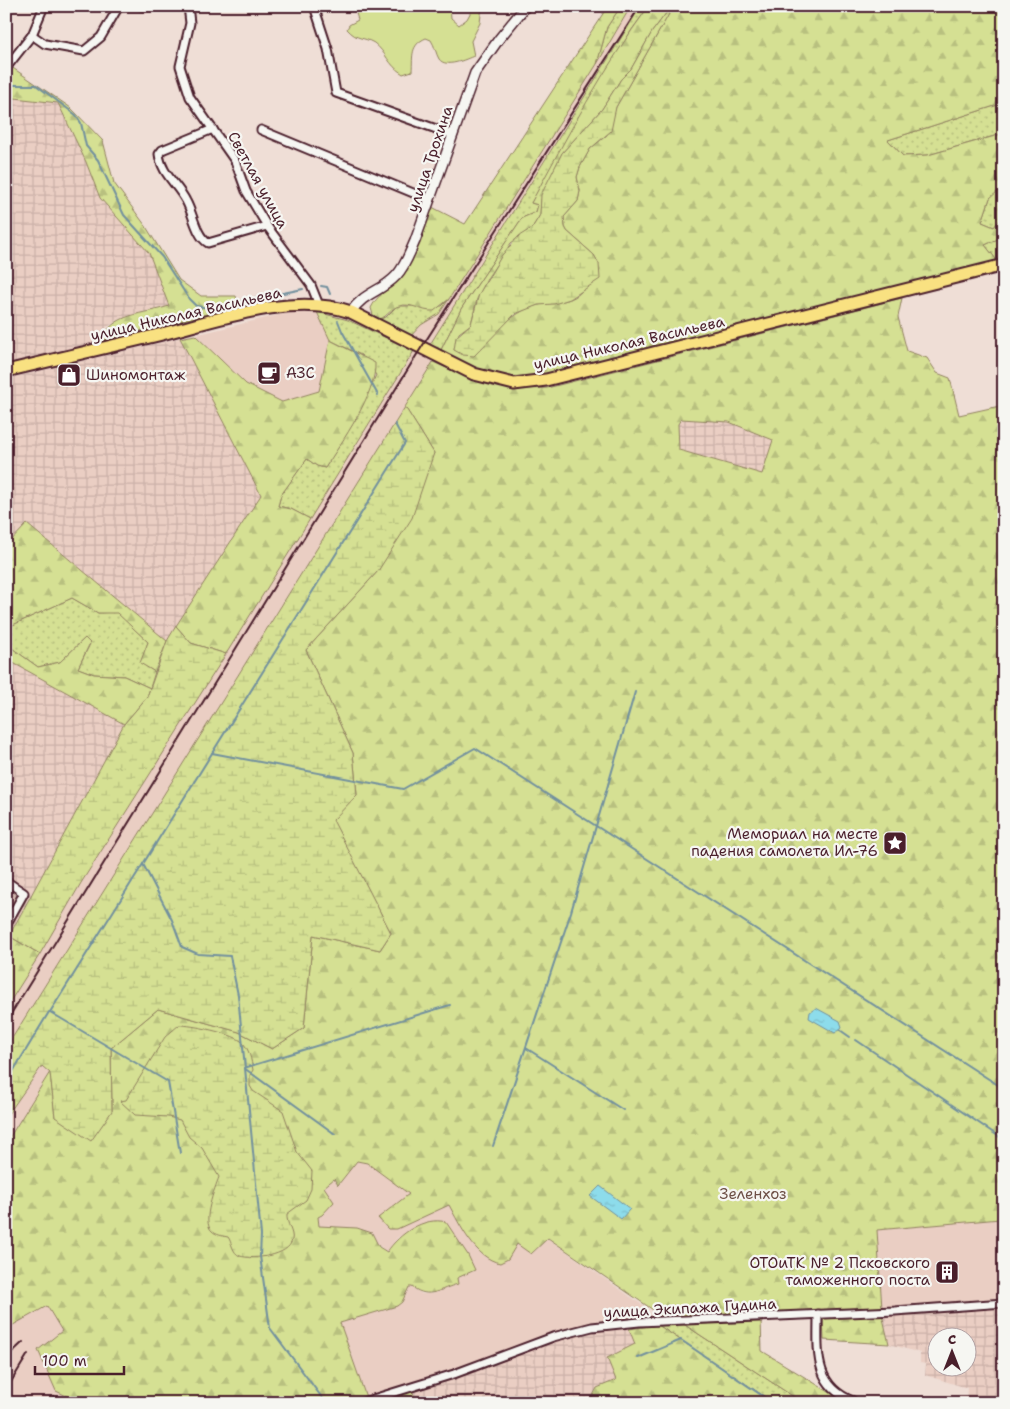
<svg xmlns="http://www.w3.org/2000/svg" width="1010" height="1409" viewBox="0 0 1010 1409" font-family="'Shantell Sans',sans-serif">
<style>
.built{fill:#eacec3}
.industrial{fill:url(#industrial-grid);fill-rule:evenodd}
.grass{fill:url(#grass-dots);stroke:#90805f}
.forest{fill:url(#forest-firs);stroke:#90805f;fill-rule:evenodd}
.wetland{fill:url(#wetland-marsh);stroke:#90805f}
.green{fill:#d5e093;stroke:#90805f}
.water{fill:url(#water-ripples);stroke:#72909e}
.lines{fill:none;stroke-linecap:round;stroke-linejoin:round}
.stream{stroke:#72909e;stroke-width:2}
.minor-casing{stroke:#4a1f2b;stroke-width:11}
.tertiary-casing{stroke:#4a1f2b;stroke-width:12}
.primary-casing{stroke:#4a1f2b;stroke-width:15}
.minor{stroke:#f6f6f2;stroke-width:7}
.tertiary{stroke:#f6f6f2;stroke-width:9}
.primary{stroke:#f9e181;stroke-width:11}
.rail{stroke:#4a1f2b;stroke-width:2}
.labels{text-anchor:middle;dominant-baseline:central;stroke-width:4.5;stroke-linejoin:round;paint-order:stroke}
.street-label{font-size:15px;fill:#4a1f2b;stroke:#f6f6f2}
.poi-label{font-size:15px;fill:#4a1f2b;stroke:#f6f6f2;text-anchor:start}
.park-label{font-size:15px;fill:#6d4f45;stroke:#f6f6f2}
</style>
<defs>
<pattern id="industrial-grid" width="8" height="8" patternUnits="userSpaceOnUse" patternTransform="scale(1.25)"><rect width="8" height="8" fill="#eacec3"/><path d="M0 4h8M4 0v8" fill="none" stroke="#cab0a8"/></pattern>
<pattern id="grass-dots" width="8" height="8" patternUnits="userSpaceOnUse" patternTransform="scale(1.25)"><rect width="8" height="8" fill="#d5e093"/><path d="M2 2h.1M6 6h.1" fill="none" stroke="#b8c07f" stroke-width="1.8" stroke-linecap="round"/></pattern>
<pattern id="forest-firs" width="22" height="20" patternUnits="userSpaceOnUse" patternTransform="scale(1.25)"><rect width="22" height="20" fill="#d5e093"/><path d="M5 1l3.5 6h-7zM16 11l3.5 6h-7z" fill="#b8c07f"/></pattern>
<pattern id="wetland-marsh" width="20" height="14" patternUnits="userSpaceOnUse" patternTransform="scale(1.25)"><rect width="20" height="14" fill="#d5e093"/><path d="M1 5h8M5 5V1M11 12h8M15 12V8" fill="none" stroke="#b8c07f"/></pattern>
<pattern id="water-ripples" width="26" height="14" patternUnits="userSpaceOnUse" patternTransform="scale(1.25)"><rect width="26" height="14" fill="#8ddceb"/><path d="M2 4q2-2 4 0t4 0M15 11q2-2 4 0t4 0" fill="none" stroke="#7bbcca"/></pattern>
</defs>
<rect width="100%" height="100%" fill="#efded6"/>
<filter id="ink" filterUnits="userSpaceOnUse"><feTurbulence type="fractalNoise" baseFrequency=".02" numOctaves="2"/><feDisplacementMap in="SourceGraphic" scale="10" xChannelSelector="R" yChannelSelector="G"/><feConvolveMatrix kernelMatrix="1 2 1 2 8 2 1 2 1" color-interpolation-filters="sRGB"/></filter>
<g filter="url(#ink)">
<g class="built">
<path d="M 631,6 L 641,6 L 429,346 L 410,337 L 421,325 L 439,314 Z"/>
<path d="M 291,312 L 317,312 L 330,340 L 319,391 L 282,402 L 246,384 L 195,335 Z"/>
<path d="M 414,351 L 433,362 L 6,1048 L 6,1008 L 81,883 Z"/>
<path d="M 42,1066 L 50,1072 L 6,1143 L 6,1117 Z"/>
<path d="M 357,1161 L 367,1163 L 409,1194 L 396,1206 L 429,1213 L 449,1204 L 457,1219 L 517,1244 L 531,1254 L 547,1238 L 648,1309 L 634,1328 L 592,1329 L 553,1340 L 378,1403 L 368,1403 L 340,1323 L 397,1306 L 402,1302 L 408,1287 L 412,1287 L 422,1294 L 432,1294 L 440,1289 L 458,1284 L 457,1278 L 474,1271 L 446,1222 L 398,1237 L 387,1252 L 357,1228 L 319,1226 L 318,1217 L 323,1215 L 324,1187 L 334,1178 L 338,1185 Z"/>
<path d="M 1001,1219 L 1004,1232 L 1004,1297 L 882,1309 L 877,1230 Z"/>
<path d="M 47,1306 L 62,1331 L 71,1398 L 69,1403 L 6,1403 L 6,1329 Z"/>
</g>
<g class="industrial">
<path d="M 12,96 L 58,103 L 86,162 L 100,198 L 149,253 L 169,306 L 120,319 L 106,328 L 101,341 L 6,364 L 6,97 Z"/>
<path d="M 180,338 L 261,495 L 167,641 L 27,524 L 6,546 L 6,379 Z"/>
<path d="M 681,419 L 729,422 L 773,440 L 762,474 L 679,450 L 678,424 Z"/>
<path d="M 6,659 L 124,724 L 6,942 Z"/>
<path d="M 1004,1297 L 1004,1386 L 1000,1386 L 1000,1400 L 966,1403 L 967,1388 L 925,1375 L 926,1364 L 920,1363 L 920,1353 L 889,1344 L 882,1309 ZM 938,1336 L 968,1336 L 968,1366 L 938,1366 Z"/>
<path d="M 592,1329 L 629,1329 L 635,1344 L 607,1358 L 617,1380 L 597,1388 L 591,1399 L 582,1403 L 417,1403 L 412,1390 L 553,1340 Z"/>
</g>
<g class="grass">
<path d="M 621,6 L 631,6 L 597,64 L 607,27 Z"/>
<path d="M 641,6 L 649,6 L 631,31 L 531,203 L 538,205 L 536,212 L 522,218 L 461,309 L 440,352 L 429,346 Z"/>
<path d="M 1004,103 L 1004,137 L 1001,134 L 928,155 L 903,156 L 888,140 Z"/>
<path d="M 1002,185 L 1004,215 L 994,227 L 982,222 L 990,198 Z"/>
<path d="M 1004,236 L 1004,261 L 999,263 L 985,245 Z"/>
<path d="M 449,299 L 439,314 L 421,325 L 410,337 L 380,319 L 386,317 L 397,306 L 442,306 Z"/>
<path d="M 317,312 L 348,320 L 414,351 L 310,519 L 291,509 L 278,506 L 281,495 L 307,459 L 317,466 L 325,468 L 357,417 L 376,375 L 361,355 L 330,340 Z"/>
<path d="M 72,598 L 98,613 L 117,612 L 148,642 L 141,663 L 155,672 L 150,688 L 124,676 L 94,674 L 78,668 L 90,644 L 85,638 L 60,662 L 38,667 L 9,646 L 6,647 L 6,628 Z"/>
<path d="M 682,1323 L 803,1403 L 774,1403 L 658,1325 Z"/>
</g>
<g class="forest">
<path d="M 608,6 L 621,6 L 607,27 L 597,64 L 449,299 L 434,311 C 421,312 412,302 399,306 C 391,308 388,316 380,319 L 373,315 L 371,308 C 380,290 391,291 400,278 C 415,256 423,231 432,207 L 465,224 Z"/>
<path d="M 649,6 L 1004,6 L 1004,103 L 888,140 L 903,156 L 928,155 L 1002,134 L 1004,137 L 1004,186 L 990,198 L 982,222 L 994,227 L 1004,215 L 1004,236 L 985,245 L 999,263 L 538,377 C 498,381 474,367 440,352 L 461,309 L 522,218 L 536,212 L 538,205 L 531,203 C 567,136 604,67 649,6 ZM 667,12 L 669,14 L 616,107 L 607,135 L 590,149 L 580,167 L 577,177 L 580,191 L 578,201 L 564,217 L 565,227 L 567,231 L 594,255 L 599,264 C 594,273 589,284 582,291 C 570,304 554,301 539,305 C 517,309 493,332 481,349 L 454,350 L 459,333 L 471,324 L 477,299 L 488,277 L 511,243 L 532,228 L 540,215 L 541,200 L 562,153 L 602,109 L 621,79 L 631,69 L 652,32 Z"/>
<path d="M 6,43 L 8,46 L 7,64 L 71,108 L 103,141 L 114,183 L 145,225 L 179,280 L 201,296 L 236,296 L 239,306 L 101,341 C 113,312 143,315 169,306 L 149,253 L 100,198 L 86,162 L 58,103 L 6,97 Z"/>
<path d="M 902,298 L 898,317 L 907,351 L 927,358 L 937,373 L 950,378 L 959,415 L 1004,405 L 1004,1232 L 1000,1219 L 877,1230 L 882,1309 L 753,1315 L 662,1316 L 548,1238 L 531,1254 L 517,1244 L 508,1259 L 500,1263 C 475,1258 460,1225 449,1205 L 397,1229 L 388,1229 L 378,1218 L 409,1194 L 367,1163 L 357,1161 L 338,1185 L 334,1179 L 324,1187 L 334,1202 L 322,1215 L 318,1217 L 319,1226 L 357,1228 L 372,1233 L 379,1247 L 387,1252 C 399,1234 424,1216 446,1222 L 468,1255 L 475,1270 L 457,1278 L 458,1284 C 439,1289 430,1300 412,1287 L 409,1287 L 402,1302 L 397,1306 L 340,1323 L 368,1403 L 69,1403 L 71,1398 L 56,1391 L 38,1350 L 62,1331 L 47,1306 L 6,1329 L 6,1143 L 50,1072 L 55,1117 L 112,1111 L 111,1048 L 158,1009 L 239,1032 L 272,1049 L 304,1028 L 313,935 L 380,950 L 391,933 L 332,820 L 357,795 L 353,753 L 306,650 L 378,571 L 434,453 L 405,407 L 433,362 C 479,382 496,392 547,388 ZM 681,419 L 729,422 L 773,440 L 762,474 L 679,450 L 678,424 Z"/>
<path d="M 195,335 L 246,384 L 282,402 L 319,391 L 330,340 L 375,363 C 377,393 341,443 325,468 L 317,466 L 307,459 L 281,495 L 278,506 L 291,509 L 310,519 L 226,654 L 191,643 L 176,626 L 261,495 L 180,338 Z"/>
<path d="M 27,524 L 167,641 L 155,672 L 140,663 L 148,642 L 117,613 L 98,613 L 72,598 L 6,628 L 6,546 Z"/>
<path d="M 85,638 L 90,643 L 78,668 L 94,674 L 124,676 L 150,688 L 147,697 L 124,724 L 6,659 L 6,647 L 9,646 L 38,667 L 60,662 Z"/>
<path d="M 9,936 L 40,954 L 6,1008 L 6,942 Z"/>
<path d="M 882,1314 L 889,1344 L 824,1340 L 823,1317 Z"/>
<path d="M 761,1320 L 762,1351 L 847,1403 L 803,1403 L 682,1323 Z"/>
<path d="M 658,1325 L 774,1403 L 582,1403 L 591,1399 L 597,1388 L 616,1380 L 607,1358 L 635,1344 L 629,1329 Z"/>
<path d="M 412,1390 L 417,1403 L 378,1403 Z"/>
</g>
<g class="wetland">
<path d="M 667,12 L 669,14 L 616,107 L 611,131 L 590,149 L 580,167 L 577,177 L 580,191 L 578,201 L 564,217 L 565,227 L 567,231 L 594,255 L 599,264 L 600,279 L 570,299 L 554,304 L 538,305 L 515,314 L 474,356 L 463,355 L 454,350 L 456,337 L 471,324 L 479,294 L 502,255 L 519,236 L 532,228 L 540,215 L 541,195 L 562,153 L 602,109 L 621,79 L 631,69 L 652,32 Z"/>
<path d="M 405,407 L 434,453 L 412,518 L 378,571 L 306,650 L 353,753 L 357,795 L 333,820 L 391,933 L 380,950 L 313,935 L 304,1028 L 272,1049 L 239,1032 L 158,1009 L 111,1048 L 112,1111 L 91,1141 L 55,1117 L 50,1073 L 42,1066 L 6,1117 L 6,1048 Z"/>
<path d="M 176,626 L 191,643 L 226,654 L 81,883 L 40,954 L 9,936 L 124,724 L 147,697 L 167,641 Z"/>
<path d="M 179,1025 C 192,1025 231,1033 241,1041 C 250,1049 251,1060 253,1070 L 250,1075 L 250,1086 L 253,1091 L 283,1111 L 297,1152 L 312,1171 L 311,1189 L 306,1200 L 287,1214 C 286,1224 294,1232 292,1240 C 289,1256 253,1260 240,1256 C 232,1253 232,1242 228,1237 C 223,1236 216,1235 212,1231 C 201,1222 215,1188 219,1177 L 202,1148 L 189,1137 L 180,1120 L 168,1117 L 135,1115 L 120,1101 L 126,1100 L 165,1037 Z"/>
</g>
<path class="green" d="M 354,6 L 450,6 L 451,18 L 459,25 L 467,19 L 474,6 L 482,6 L 480,23 L 471,41 L 474,56 C 466,59 446,69 439,59 C 436,54 435,46 431,40 L 426,38 C 410,45 413,56 412,71 L 403,74 C 388,65 386,52 374,43 C 362,36 358,41 347,29 L 349,25 L 358,20 Z"/>
<g class="water">
<path d="M 816,1008 L 840,1021 L 842,1027 L 835,1033 L 809,1018 L 810,1012 Z"/>
<path d="M 600,1186 L 630,1209 L 621,1219 L 590,1196 Z"/>
</g>
<g class="lines">
<g class="stream">
<path d="M 6,85 L 36,85 L 76,115 L 81,123 L 86,146 L 98,160 L 124,215 L 162,257 L 189,299 L 196,306 L 209,308 L 303,289"/>
<path d="M 321,286 L 327,287 L 330,294"/>
<path d="M 338,321 L 342,331 L 378,395"/>
<path d="M 212,753 L 403,789 L 475,748 L 998,1085 L 1004,1099"/>
<path d="M 143,864 L 50,1012 L 168,1082 L 180,1153"/>
<path d="M 840,1030 L 850,1037"/>
<path d="M 856,1040 L 1004,1140"/>
<path d="M 526,1048 L 623,1110"/>
<path d="M 244,1068 L 450,1005"/>
<path d="M 244,1068 L 335,1134"/>
<path d="M 6,1083 L 49,1012"/>
<path d="M 493,1146 L 571,912 L 635,692"/>
<path d="M 638,1358 L 681,1340 L 773,1403"/>
<path d="M 326,1403 L 270,1328 L 260,1256 L 261,1235 L 238,995 L 230,956 L 198,954 L 182,947 L 172,920 L 143,864 L 405,443 L 395,424"/>
</g>
<g class="minor-casing">
<g id="minor">
<path d="M 142,6 L 155,6"/>
<path d="M 188,6 L 190,23 L 180,66 L 190,97 L 235,161 L 246,191 L 267,226 L 311,285 L 319,305"/>
<path d="M 314,6 L 328,49 L 336,93 L 453,135"/>
<path d="M 32,35 L 45,44 L 84,51 L 101,37 L 119,6"/>
<path d="M 6,68 L 32,35 L 44,6"/>
<path d="M 213,129 L 162,150 L 159,154 C 161,173 178,185 186,201 C 193,213 196,236 208,243 L 267,226"/>
<path d="M 261,130 L 430,200"/>
<path d="M 6,881 L 24,893 L 6,925"/>
<path d="M 818,1314 C 818,1351 813,1385 853,1401"/>
<path d="M 360,1403 L 454,1374 L 553,1337 L 592,1327 L 639,1322 L 895,1311 L 1004,1303"/>
</g>
</g>
<g class="tertiary-casing">
<path id="tertiary" d="M 351,312 C 364,292 381,292 396,276 C 405,267 410,252 415,241 L 475,73 L 499,39 L 526,6"/>
</g>
<g class="primary-casing">
<path id="primary" d="M 6,371 C 55,359 105,348 154,336 C 215,321 290,292 351,312 L 474,374 L 514,384 L 546,380 L 1004,265"/>
</g>
<use href="#minor" class="minor"/>
<use href="#tertiary" class="tertiary"/>
<use href="#primary" class="primary"/>
<g class="rail">
<path d="M 6,1022 L 416,356 L 640,6"/>
<path d="M 6,1358 L 23,1342"/>
<path d="M 6,1390 L 28,1354"/>
<path d="M 51,1403 L 54,1396"/>
</g>
</g>
</g>
<defs>
<g id="cafe-square" transform="scale(1.25)"><rect x="-9" y="-9" width="18" height="18" rx="4" fill="#4a1f2b" stroke="#f6f6f2"/><path d="M-5.5-4.5H6V0H3Q3 3.5 0 3.5H-2.5Q-5.5 3.5-5.5 0ZM3-3.2v2h1.7v-2ZM-6 4.5H4V6H-6Z" fill="#fff"/></g>
<g id="shop-square" transform="scale(1.25)"><rect x="-9" y="-9" width="18" height="18" rx="4" fill="#4a1f2b" stroke="#f6f6f2"/><path d="M-5-2.5h2.3a2.7 3.5 0 0 1 5.4 0H5L5.5 6h-11ZM-1.5-2.5h3a1.5 2.3 0 0 0-3 0Z" fill="#fff"/></g>
<g id="sight-square" transform="scale(1.25)"><rect x="-9" y="-9" width="18" height="18" rx="4" fill="#4a1f2b" stroke="#f6f6f2"/><path d="M0-6L1.8-2.2L6-1.7L2.9 1.2L3.7 5.4L0 3.3L-3.7 5.4L-2.9 1.2L-6-1.7L-1.8-2.2Z" fill="#fff"/></g>
<g id="building-square" transform="scale(1.25)"><rect x="-9" y="-9" width="18" height="18" rx="4" fill="#4a1f2b" stroke="#f6f6f2"/><path d="M-4-6H4V6H1V3H-1V6H-4ZM-2.5-4.3h1.7v1.8h-1.7ZM.8-4.3h1.7v1.8H.8ZM-2.5-1h1.7V.8h-1.7ZM.8-1h1.7V.8H.8Z" fill="#fff"/></g>
</defs>
<g fill-rule="evenodd">
<use href="#cafe-square" x="269" y="373"/>
<use href="#shop-square" x="69" y="375"/>
<use href="#sight-square" x="895" y="843"/>
<use href="#building-square" x="947" y="1272"/>
</g>
<g class="labels">
<g class="street-label">
<text transform="translate(430 159) rotate(-71)">улица Трохина</text>
<text transform="translate(258 180) rotate(61)">Светлая улица</text>
<text transform="translate(186 314) rotate(-13)">улица Николая Васильева</text>
<text transform="translate(629 343) rotate(-13)">улица Николая Васильева</text>
<text transform="translate(690 1308) rotate(-3)">улица Экипажа Гудина</text>
</g>
<g class="poi-label">
<text x="286" y="373">АЗС</text>
<text x="86" y="375">Шиномонтаж</text>
<text x="878" y="834" text-anchor="end">Мемориал на месте<tspan x="878" dy="17">падения самолета Ил-76</tspan></text>
<text x="930" y="1263" text-anchor="end">ОТОиТК № 2 Псковского<tspan x="930" dy="17">таможенного поста</tspan></text>
</g>
<g class="park-label">
<text x="753" y="1194">Зеленхоз</text>
</g>
</g>
<rect width="1010" height="1409" fill="none" stroke="#f6f6f2" stroke-width="25"/>
<rect x="12" y="12" width="985" height="1384" fill="none" stroke="#4a1f2b" stroke-width="2" filter="url(#ink)"/>
<g transform="translate(952 1352)"><circle r="24" fill="#f6f6f2" stroke="#b1a0a2"/>
<path d="M0-4L9 19L0 12L-9 19Z" fill="#4a1f2b"/>
<text y="-8" font-size="14" font-weight="bold" text-anchor="middle" fill="#4a1f2b">С</text>
</g>
<path d="M35 1366v8h89v-8" fill="none" stroke="#4a1f2b" stroke-width="2.5"/>
<text x="42" y="1366" font-size="15" fill="#4a1f2b" stroke="#f6f6f2" stroke-width="4" paint-order="stroke">100 m</text>
</svg>
